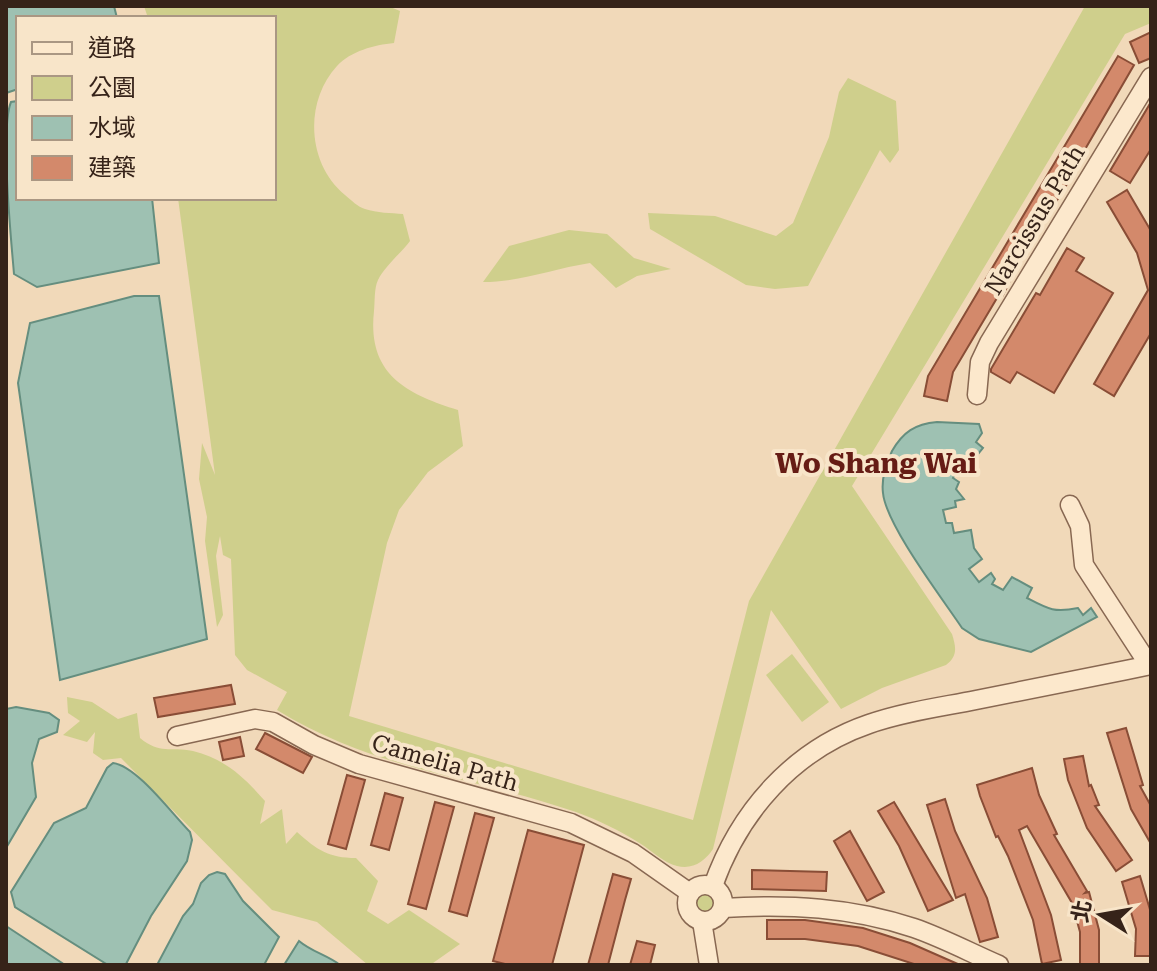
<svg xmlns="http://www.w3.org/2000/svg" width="1157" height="971" viewBox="0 0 1157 971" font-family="'Roboto Serif','Noto Sans TC',serif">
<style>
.green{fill:#cfcf8c}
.water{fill:#9ec1b2;stroke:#658e7f;stroke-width:2}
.building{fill:#d3896b;stroke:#894d36;stroke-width:2}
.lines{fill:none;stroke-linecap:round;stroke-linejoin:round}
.minor-casing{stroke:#886852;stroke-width:21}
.minor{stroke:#fce8cc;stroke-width:18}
.labels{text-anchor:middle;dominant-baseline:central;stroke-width:8;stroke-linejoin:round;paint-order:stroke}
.street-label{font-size:24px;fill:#362319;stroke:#f8e5c9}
.quarter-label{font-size:28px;font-weight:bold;fill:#661c15;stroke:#f8e5c9}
</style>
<rect width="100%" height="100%" fill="#f1d9b9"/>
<g class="green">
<path d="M 144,6 L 388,6 L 400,11 L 394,43 C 374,45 351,51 337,66 C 303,103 308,165 345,195 C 351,200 358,207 365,209 C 377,213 391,213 403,214 L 410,241 C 401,253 385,266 378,280 C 374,288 375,302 374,311 C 367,374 406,394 458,410 L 463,446 L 428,472 L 399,510 L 387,543 L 349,716 L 693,820 L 749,601 L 1085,6 L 1151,6 L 1151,23 L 1125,34 L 852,486 L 952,634 C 956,647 958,656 946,665 L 882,688 L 841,709 L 771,610 L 713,849 C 705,861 693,870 677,866 C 664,863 652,851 641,844 C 621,831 598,820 576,812 C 472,776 374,770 277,710 L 287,692 L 247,670 L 235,655 L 231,559 L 223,555 L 220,536 L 216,556 L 223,615 L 217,627 L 205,541 L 207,517 L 199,479 L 202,443 L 215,475 L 178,198 L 274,198 L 274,18 L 148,18 Z"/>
<path d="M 848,78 L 896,101 L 899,150 L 890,163 L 880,150 L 808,286 L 775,289 L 746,285 L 650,229 L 648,213 L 715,216 L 776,236 L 793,223 L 829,137 L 839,92 Z"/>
<path d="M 569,230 L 607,234 L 634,258 L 671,269 L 637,276 L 616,288 L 590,263 C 552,269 521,282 483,282 L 509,246 Z"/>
<path d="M 792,654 L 829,702 L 802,722 L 766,675 Z"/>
<path d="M 67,697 L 92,702 L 118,719 L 137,713 L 140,738 C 161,755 169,746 193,751 C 225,759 244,777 265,801 L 260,824 L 282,809 L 286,844 L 297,832 C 317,850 329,858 356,858 L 378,881 L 367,911 L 388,924 L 409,910 L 460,944 L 433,963 L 435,965 L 368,965 L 317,922 L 272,910 L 121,758 L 103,760 L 93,753 L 95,732 L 87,742 L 63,735 L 80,721 L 68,713 Z"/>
<circle cx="705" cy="902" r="10"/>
</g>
<g class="water">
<path d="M 6,6 L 114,6 L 117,18 L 18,18 L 18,89 L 6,93 Z"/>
<path d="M 18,101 L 18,198 L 152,198 L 159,263 L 37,287 L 14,274 C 11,238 0,129 11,102 Z"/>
<path d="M 134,296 L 159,296 L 207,639 L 60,680 L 18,383 L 30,323 Z"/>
<path d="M 937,422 L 979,424 L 982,433 L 976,442 L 983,448 L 966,469 L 959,466 L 953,478 L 959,482 L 956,489 L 964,499 L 955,501 L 956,507 L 943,510 L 946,523 L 952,523 L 954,533 L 971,530 L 974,548 L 982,559 L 969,569 L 979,582 L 991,573 L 995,579 L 992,584 L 1003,590 L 1012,577 L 1032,588 L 1027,598 C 1048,609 1054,613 1078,608 L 1083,615 L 1091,608 L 1097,617 L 1031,652 L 979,639 L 962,628 C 942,598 886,525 883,493 C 881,478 886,464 892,451 C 903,432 915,424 937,422 Z"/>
<path d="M 16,707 L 49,713 L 59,720 L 57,732 L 39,739 L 32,763 L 36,797 L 6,848 L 6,709 Z"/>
<path d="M 113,763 C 137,766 172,814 190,832 L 192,840 L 187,861 L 151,916 L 126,964 L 108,965 L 15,907 L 11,892 L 54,823 L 86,808 L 107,768 Z"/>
<path d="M 217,872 L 225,874 L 243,901 L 279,937 L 264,965 L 157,965 L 183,916 L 193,904 L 201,883 L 209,875 Z"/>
<path d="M 6,926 L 65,965 L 6,965 Z"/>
<path d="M 299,941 C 312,952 327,955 340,965 L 284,965 Z"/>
</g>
<g class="building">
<path d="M 1151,32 L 1151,58 L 1139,63 L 1130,42 Z"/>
<path d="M 1118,56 L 1134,65 L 1073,170 L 1075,171 L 1021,259 L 1003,295 L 1000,293 L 953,372 L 947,401 L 924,396 L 928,376 Z"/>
<path d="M 1151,102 L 1151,149 L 1130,183 L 1110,171 Z"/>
<path d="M 1127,190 L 1151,231 L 1151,333 L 1114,396 L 1094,384 L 1148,290 L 1137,253 L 1107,202 Z"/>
<path d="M 1067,248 L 1084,258 L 1076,271 L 1113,293 L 1054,393 L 1017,372 L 1010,383 L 991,372 L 991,369 L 1036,293 L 1040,295 Z"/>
<path d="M 231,685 L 235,704 L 158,717 L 154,698 Z"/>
<path d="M 1126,728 L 1143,785 L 1140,786 L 1151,806 L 1151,844 L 1131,809 L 1107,733 Z"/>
<path d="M 265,733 L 312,757 L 303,773 L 256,749 Z"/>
<path d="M 240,737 L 244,756 L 223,760 L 219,742 Z"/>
<path d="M 1083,756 L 1089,786 L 1091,785 L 1099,805 L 1095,806 L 1132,860 L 1116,871 L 1087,828 L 1068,780 L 1064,759 Z"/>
<path d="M 1032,768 L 1039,795 L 1057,834 L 1054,835 L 1087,891 L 1085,893 L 1089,892 L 1099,930 L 1099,965 L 1080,965 L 1080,932 L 1072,903 L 1027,826 L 1019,830 L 1051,915 L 1061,960 L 1042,964 L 1033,920 L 1008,856 L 998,836 L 996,837 L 980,796 L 977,785 Z"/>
<path d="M 347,775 L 365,780 L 346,849 L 328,844 Z"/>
<path d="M 385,793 L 403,798 L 389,850 L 371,845 Z"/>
<path d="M 945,799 L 955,831 L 987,898 L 998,937 L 980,942 L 965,894 L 956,898 L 927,805 Z"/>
<path d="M 435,802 L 454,807 L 426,909 L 408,904 Z"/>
<path d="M 894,802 L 953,900 L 928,911 L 899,846 L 878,811 Z"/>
<path d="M 475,813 L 494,818 L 467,916 L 449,911 Z"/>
<path d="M 528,830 L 584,845 L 552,965 L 509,965 L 493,961 Z"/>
<path d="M 850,831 L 884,892 L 867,901 L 834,841 Z"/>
<path d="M 752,870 L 827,872 L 826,891 L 752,889 Z"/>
<path d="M 613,874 L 631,879 L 625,900 L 608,965 L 588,965 Z"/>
<path d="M 1140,876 L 1151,913 L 1151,956 L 1135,956 L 1136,929 L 1122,882 Z"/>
<path d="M 767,920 L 805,920 L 863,928 L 910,943 L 960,965 L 917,965 L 858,946 L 805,939 L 767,939 Z"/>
<path d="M 637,941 L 655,945 L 650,965 L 630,965 Z"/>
</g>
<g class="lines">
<g class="minor-casing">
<g id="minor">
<path d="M 977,395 L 980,362 L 989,343 L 1151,77"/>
<path d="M 1070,505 L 1080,526 L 1084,565 L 1149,665"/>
<path d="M 177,736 L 255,719 L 273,722 L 314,745 L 359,764 L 571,823 L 633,853 L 690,893"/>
<circle cx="705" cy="903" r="18"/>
<path d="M 713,886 C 739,812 793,750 869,724 C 903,712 941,707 976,700 C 1035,688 1093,677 1151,665"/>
<path d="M 723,908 C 788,904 851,907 914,928 C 943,938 971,953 999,965"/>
<path d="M 702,921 L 709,965"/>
</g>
</g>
<use href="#minor" class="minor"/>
</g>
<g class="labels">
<g class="street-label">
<text transform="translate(1035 220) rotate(-59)">Narcissus Path</text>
<text transform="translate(445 763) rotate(16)">Camelia Path</text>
</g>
<g class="quarter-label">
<text x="876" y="463">Wo Shang Wai</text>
</g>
</g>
<rect width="1157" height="971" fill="none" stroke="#362319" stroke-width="16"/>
<rect x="16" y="16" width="260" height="184" fill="#f8e5c9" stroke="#aa9783" stroke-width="2"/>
<rect x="32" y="42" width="40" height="12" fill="#fce8cc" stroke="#aa9783" stroke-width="2"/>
<text x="88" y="56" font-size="24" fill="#362319">道路</text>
<rect x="32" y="76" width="40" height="24" fill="#cfcf8c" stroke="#aa9783" stroke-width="2"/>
<text x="88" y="96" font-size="24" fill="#362319">公園</text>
<rect x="32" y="116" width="40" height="24" fill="#9ec1b2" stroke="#aa9783" stroke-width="2"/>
<text x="88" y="136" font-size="24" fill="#362319">水域</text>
<rect x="32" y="156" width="40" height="24" fill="#d3896b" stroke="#aa9783" stroke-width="2"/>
<text x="88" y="176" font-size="24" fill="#362319">建築</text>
<g transform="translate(1101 915) rotate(281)" stroke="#f8e5c9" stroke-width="6" paint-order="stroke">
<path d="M0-6L14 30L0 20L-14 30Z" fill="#362319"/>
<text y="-12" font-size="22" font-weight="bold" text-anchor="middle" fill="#362319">北</text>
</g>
</svg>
